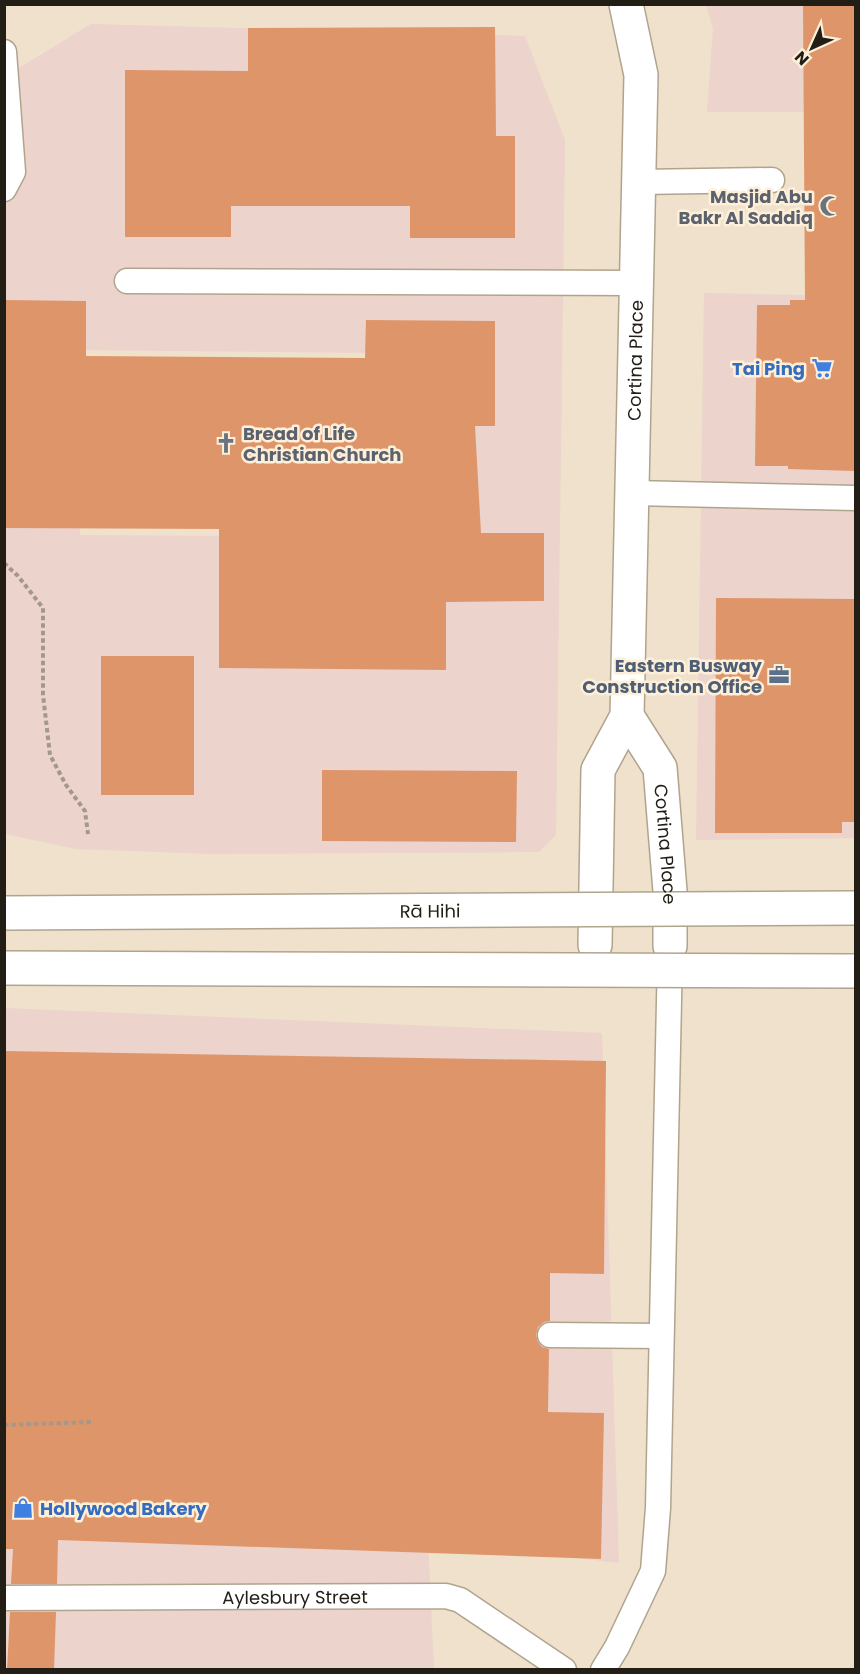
<svg xmlns="http://www.w3.org/2000/svg" width="860" height="1674" viewBox="0 0 860 1674" font-family="Poppins,sans-serif">
<style>
.commercial{fill:#ecd3cc;fill-rule:evenodd}
.building{fill:#df956a}
.lines{fill:none;stroke-linecap:round;stroke-linejoin:round}
.lane-casing{stroke:#b1a48e;stroke-width:27}
.street-casing{stroke:#b1a48e;stroke-width:36}
.path{stroke:#a49989;stroke-width:4;stroke-dasharray:4.5 3;stroke-linecap:butt}
.lane{stroke:#fff;stroke-width:24}
.street{stroke:#fff;stroke-width:33}
.primary-bridge-casing{stroke:#b1a48e;stroke-width:36;stroke-linecap:butt}
.primary-bridge{stroke:#fff;stroke-width:33}
.labels{text-anchor:middle;dominant-baseline:central;stroke-width:5;stroke-linejoin:round;paint-order:stroke}
.worship-label{font-size:18px;font-weight:bold;fill:#5b616d;stroke:#fdefd8;text-anchor:end}
.street-label{font-size:18px;fill:#221d15;stroke:#fdefd8}
.shop-label{font-size:18px;font-weight:bold;fill:#366cbe;stroke:#fdefd8;text-anchor:end}
.service-label{font-size:18px;font-weight:bold;fill:#4e5e75;stroke:#fdefd8;text-anchor:end}
</style>
<rect width="100%" height="100%" fill="#efe1cb"/>
<g class="commercial">
<path d="M 706,5 L 855,5 L 855,112 L 707,112 L 713,28 Z"/>
<path d="M 91,24 L 525,36 L 565,140 L 556,835 L 539,852 L 213,854 L 76,849 L 5,834 L 4,77 ZM 77,350 L 370,353 L 371,537 L 80,535 Z"/>
<path d="M 704,293 L 855,296 L 855,838 L 696,840 Z"/>
<path d="M 5,1008 L 602,1033 L 619,1563 L 428,1541 L 434,1669 L 5,1670 Z"/>
</g>
<g class="building">
<path d="M 803,4 L 855,4 L 855,471 L 788,469 L 788,466 L 755,466 L 757,305 L 790,305 L 790,300 L 805,300 Z"/>
<path d="M 495,27 L 496,136 L 515,136 L 515,238 L 410,238 L 410,206 L 231,206 L 231,237 L 125,237 L 125,70 L 248,71 L 248,28 Z"/>
<path d="M 4,300 L 86,301 L 86,356 L 365,358 L 366,320 L 495,321 L 495,426 L 475,426 L 481,533 L 544,533 L 544,601 L 446,602 L 446,670 L 219,668 L 219,529 L 4,528 Z"/>
<path d="M 716,598 L 855,599 L 855,822 L 842,822 L 842,833 L 715,833 Z"/>
<rect x="101" y="656" width="93" height="139"/>
<path d="M 322,770 L 517,771 L 516,842 L 322,841 Z"/>
<path d="M 4,1051 L 606,1061 L 604,1274 L 550,1273 L 550,1321 L 544,1322 L 538,1327 L 536,1335 L 538,1342 L 542,1347 L 549,1349 L 548,1412 L 604,1413 L 601,1559 L 58,1540 L 57,1584 L 11,1584 L 13,1549 L 4,1549 Z"/>
<path d="M 10,1612 L 56,1612 L 54,1670 L 7,1670 Z"/>
</g>
<g class="lines">
<g class="lane-casing">
<g id="lane">
<path d="M 4,52 L 13,172 L 4,189"/>
<path d="M 640,182 L 772,180"/>
<path d="M 127,281 L 637,283"/>
<path d="M 632,493 L 856,498"/>
<path d="M 550,1335 L 661,1336"/>
<path id="s1" d="M 4,1598 L 446,1596 L 460,1600 L 564,1670"/>
<path d="M 603,1670 L 617,1647 L 653,1571 L 658,1508 L 670,955"/>
</g>
</g>
<g class="street-casing">
<g id="street">
<path id="s2" d="M 627,716 L 660,768 L 670,891 L 670,946"/>
<path id="s3" d="M 595,945 L 598,770 L 627,716 L 641,75 L 626,4"/>
</g>
</g>
<g class="path">
<path d="M 4,563 L 18,576 L 43,608 L 43,695 L 50,755 L 66,785 L 85,811 L 88,834"/>
<path d="M 4,1425 L 93,1422"/>
</g>
<use href="#lane" class="lane"/>
<use href="#street" class="street"/>
<g class="primary-bridge-casing">
<g id="primary-bridge">
<path id="s4" d="M 4,913 L 856,908"/>
<path d="M 4,968 L 856,971"/>
</g>
</g>
<use href="#primary-bridge" class="primary-bridge"/>
</g>
<defs>
<g id="mosque-bare" transform="scale(1.62)"><path d="M3.5-4.9A6 6 0 1 0 3.5 4.9A5 5 0 1 1 3.5-4.9Z" fill="#6b7280" stroke="#fdefd8" stroke-width="2.5" paint-order="stroke"/></g>
<g id="supermarket-bare" transform="scale(1.62)"><path d="M-6-5.5h2.5l.6 2H6L4.5 2H-2.5L-4.4-4H-6ZM-1.5 3.2a1.3 1.3 0 1 0 .1 0ZM3 3.2a1.3 1.3 0 1 0 .1 0Z" fill="#3f7fe0" stroke="#fdefd8" stroke-width="2.5" paint-order="stroke"/></g>
<g id="church-bare" transform="scale(1.62)"><path d="M-1.2-6h2.4v3.5h3.3v2.4h-3.3V6h-2.4V-.1h-3.3v-2.4h3.3Z" fill="#6b7280" stroke="#fdefd8" stroke-width="2.5" paint-order="stroke"/></g>
<g id="office-bare" transform="scale(1.62)"><path d="M-6-3h4V-5.5h4V-3h4V5H-6ZM-1-4.5V-3h2v-1.5ZM-6 0V1H6V0Z" fill="#5c6f8a" stroke="#fdefd8" stroke-width="2.5" paint-order="stroke"/></g>
<g id="shop-bare" transform="scale(1.62)"><path d="M-5-2.5h2.3a2.7 3.5 0 0 1 5.4 0H5L5.5 6h-11ZM-1.5-2.5h3a1.5 2.3 0 0 0-3 0Z" fill="#3f7fe0" stroke="#fdefd8" stroke-width="2.5" paint-order="stroke"/></g>
</defs>
<g fill-rule="evenodd">
<use href="#mosque-bare" x="830" y="206"/>
<use href="#supermarket-bare" x="822" y="368"/>
<use href="#church-bare" x="226" y="443"/>
<use href="#office-bare" x="779" y="675"/>
<use href="#shop-bare" x="23" y="1508"/>
</g>
<g class="labels">
<g class="worship-label">
<text x="813" y="196">Masjid Abu<tspan x="813" dy="21">Bakr Al Saddiq</tspan></text>
<text x="243" y="433" text-anchor="start">Bread of Life<tspan x="243" dy="21">Christian Church</tspan></text>
</g>
<g class="street-label">
<text stroke="none"><textPath href="#s3" startOffset="592">Cortina Place</textPath></text>
<text stroke="none"><textPath href="#s2" startOffset="138">Cortina Place</textPath></text>
<text stroke="none"><textPath href="#s4" startOffset="426">Rā Hihi</textPath></text>
<text stroke="none"><textPath href="#s1" startOffset="291">Aylesbury Street</textPath></text>
</g>
<g class="shop-label">
<text x="805" y="368">Tai Ping</text>
<text x="40" y="1508" text-anchor="start">Hollywood Bakery</text>
</g>
<g class="service-label">
<text x="762" y="665">Eastern Busway<tspan x="762" dy="21">Construction Office</tspan></text>
</g>
</g>
<rect width="860" height="1674" fill="none" stroke="#221d15" stroke-width="12"/>
<g transform="translate(812 48) rotate(225)" stroke="#fdefd8" stroke-width="4.5" paint-order="stroke">
<path d="M0-4.5L10 22L0 15L-10 22Z" fill="#221d15"/>
<text y="-9" font-size="16" font-weight="bold" text-anchor="middle" fill="#221d15">N</text>
</g>
</svg>
